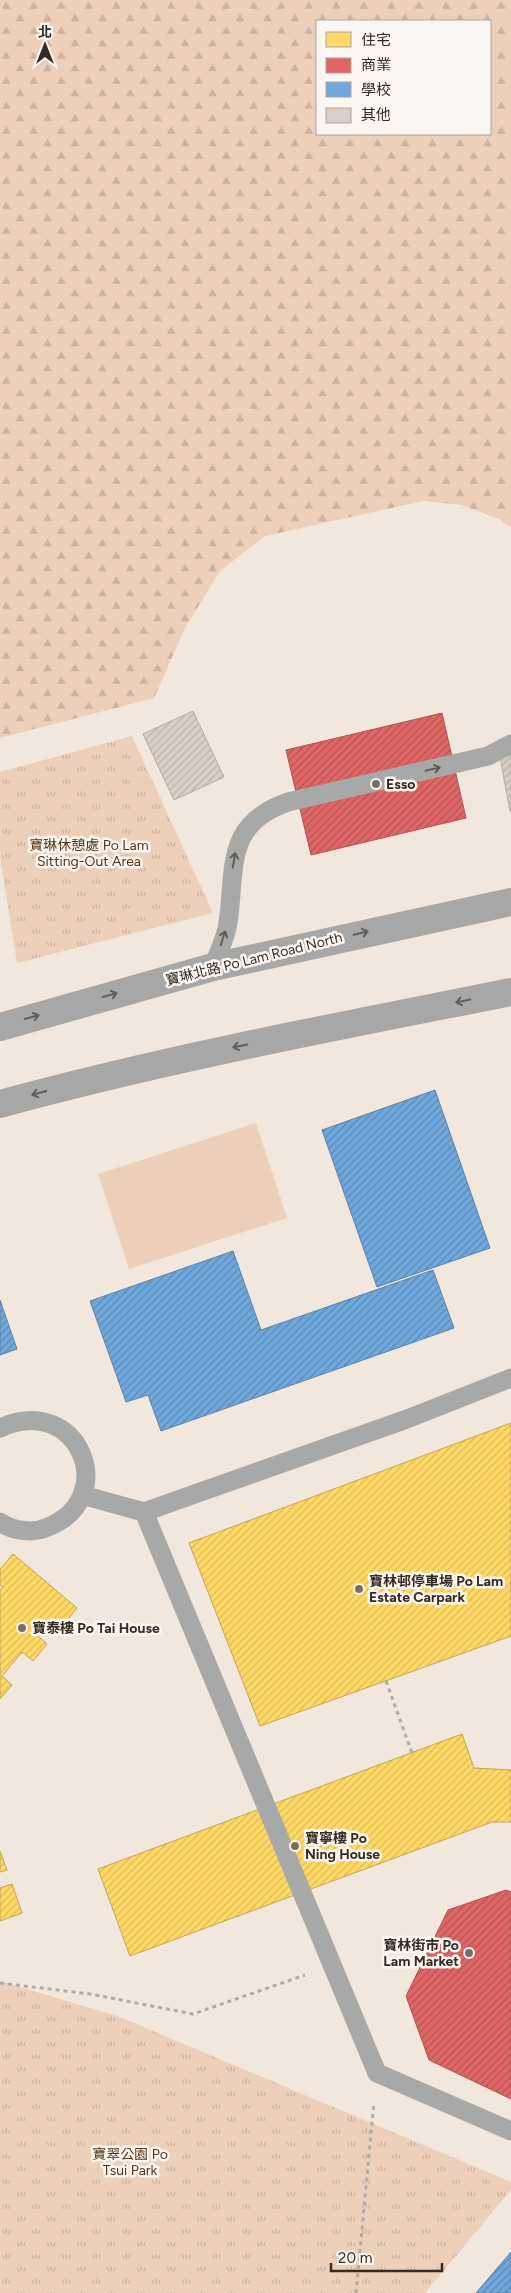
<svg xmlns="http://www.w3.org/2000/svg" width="511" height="2293" viewBox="0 0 511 2293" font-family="Figtree,'Noto Sans TC',sans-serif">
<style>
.grass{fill:#ecd0b9}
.forest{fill:url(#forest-firs);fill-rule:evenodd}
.park{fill:url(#park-tufts)}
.homes{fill:url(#homes-hatch);stroke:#c2a552}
.shops{fill:url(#shops-hatch);stroke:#ad5452}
.schools{fill:url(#schools-hatch);stroke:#5e82a4}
.building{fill:url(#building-hatch);stroke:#b4aaa2}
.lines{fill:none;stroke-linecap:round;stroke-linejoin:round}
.path{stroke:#adaca9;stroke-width:3;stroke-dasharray:4 4;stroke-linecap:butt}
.service{stroke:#a6a9a8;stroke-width:19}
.secondary{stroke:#a6a7a6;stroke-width:28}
.oneway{stroke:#625d58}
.oneway2{stroke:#625d57}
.poi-dot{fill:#776d63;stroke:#fcf6f2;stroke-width:2}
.labels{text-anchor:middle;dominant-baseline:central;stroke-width:5;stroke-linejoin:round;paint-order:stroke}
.poi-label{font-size:14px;font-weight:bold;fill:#352b22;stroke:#fcf6f2;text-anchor:start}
.park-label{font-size:14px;fill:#563415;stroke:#fcf6f2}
.street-label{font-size:14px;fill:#352b22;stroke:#fcf6f2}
</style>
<defs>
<pattern id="forest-firs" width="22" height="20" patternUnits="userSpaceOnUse" patternTransform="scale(1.25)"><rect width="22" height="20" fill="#ecd0b9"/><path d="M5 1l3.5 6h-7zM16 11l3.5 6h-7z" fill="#cbb39f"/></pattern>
<pattern id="park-tufts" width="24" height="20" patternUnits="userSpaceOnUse" patternTransform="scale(1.25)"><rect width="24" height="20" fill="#ecd0b9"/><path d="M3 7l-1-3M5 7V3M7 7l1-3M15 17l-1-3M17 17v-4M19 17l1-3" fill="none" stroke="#cbb39f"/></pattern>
<pattern id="homes-hatch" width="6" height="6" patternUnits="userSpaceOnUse" patternTransform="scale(1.25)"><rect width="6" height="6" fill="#ffd966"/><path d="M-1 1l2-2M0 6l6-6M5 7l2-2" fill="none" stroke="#dbba58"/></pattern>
<pattern id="shops-hatch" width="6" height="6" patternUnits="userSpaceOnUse" patternTransform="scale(1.25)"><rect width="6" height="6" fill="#e06666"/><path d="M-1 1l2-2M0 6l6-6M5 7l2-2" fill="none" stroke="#b65454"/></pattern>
<pattern id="schools-hatch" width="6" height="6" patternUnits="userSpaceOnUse" patternTransform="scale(1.25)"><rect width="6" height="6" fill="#6fa8dc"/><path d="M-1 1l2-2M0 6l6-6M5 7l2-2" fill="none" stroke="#5c89b2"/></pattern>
<pattern id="building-hatch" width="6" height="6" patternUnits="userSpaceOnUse" patternTransform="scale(1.25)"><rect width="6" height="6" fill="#d8cfc6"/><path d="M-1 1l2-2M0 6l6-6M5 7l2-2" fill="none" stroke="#bab2aa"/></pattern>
</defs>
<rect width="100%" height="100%" fill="#f2e7dd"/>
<path class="grass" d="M 256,1123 L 287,1218 L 129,1269 L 98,1174 Z"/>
<path class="forest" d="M 0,0 L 511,0 L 511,528 L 501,520 L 462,505 L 423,501 L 265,536 L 220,571 L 185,628 L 154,698 L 0,738 ZM 317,21 L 490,21 L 490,134 L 317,134 Z"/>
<g class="park">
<path d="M 132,736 L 213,913 L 17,963 L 0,857 L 0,772 Z"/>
<path d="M 0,1981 L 120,2017 L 511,2182 L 511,2190 L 425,2293 L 0,2293 Z"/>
</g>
<g class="homes">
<path d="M 511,1423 L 511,1636 L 260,1726 L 189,1543 Z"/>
<path d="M 13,1554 L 77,1608 L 57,1632 L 47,1624 L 37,1635 L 47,1644 L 33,1661 L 22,1652 L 2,1676 L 12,1685 L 0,1699 L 0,1590 L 3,1587 L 0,1585 L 0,1569 Z"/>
<path d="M 462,1734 L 474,1768 L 511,1770 L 511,1822 L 492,1822 L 130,1956 L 98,1869 Z"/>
<path d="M 0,1851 L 7,1870 L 0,1872 Z"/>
<path d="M 12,1884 L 22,1913 L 0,1921 L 0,1888 Z"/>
</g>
<g class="shops">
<path d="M 442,713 L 466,818 L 311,855 L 286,750 Z"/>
<path d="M 506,1890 L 511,1892 L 511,2099 L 429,2060 L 406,1996 L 448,1910 Z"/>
</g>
<g class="schools">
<path d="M 435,1090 L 490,1248 L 377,1287 L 322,1130 Z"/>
<path d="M 233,1251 L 261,1330 L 433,1270 L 454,1328 L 161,1431 L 148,1395 L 126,1402 L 90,1301 Z"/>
<path d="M 0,1300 L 17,1349 L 0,1355 Z"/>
<path d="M 511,2252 L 511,2293 L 476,2293 Z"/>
</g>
<g class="building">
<path d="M 193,711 L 224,777 L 174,800 L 143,734 Z"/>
<path d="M 511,755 L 511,811 L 510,811 L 500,757 Z"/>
</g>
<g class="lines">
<g class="path">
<path d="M 386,1681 L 412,1753"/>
<path d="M 0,1983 L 90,1994 L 193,2014 L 305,1975"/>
<path d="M 356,2293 L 374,2102"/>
</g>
<g class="service">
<path d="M 213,967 C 218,953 226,938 228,923 C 236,868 224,824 288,802 L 488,756 L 511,744"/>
<path d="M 0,1428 C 79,1392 121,1498 48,1527 C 33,1534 13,1531 0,1522"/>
<path d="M 82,1495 L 144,1512 L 407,1419 L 511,1378"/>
<path d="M 144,1512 L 377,2073 L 511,2131"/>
</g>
<g class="secondary">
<path d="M 0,1027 L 213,967 L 511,902"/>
<path d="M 0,1104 C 169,1058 340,1026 511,992"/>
</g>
</g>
<defs><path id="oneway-shaft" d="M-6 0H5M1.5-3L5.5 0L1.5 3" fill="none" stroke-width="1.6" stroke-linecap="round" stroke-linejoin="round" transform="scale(1.25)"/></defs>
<g class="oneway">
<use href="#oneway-shaft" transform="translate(433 769) rotate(-13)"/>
<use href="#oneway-shaft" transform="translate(234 860) rotate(-81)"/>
<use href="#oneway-shaft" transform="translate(223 938) rotate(-72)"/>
</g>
<g class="oneway2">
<use href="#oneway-shaft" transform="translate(361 933) rotate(-13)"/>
<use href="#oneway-shaft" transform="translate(110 995) rotate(-15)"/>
<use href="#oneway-shaft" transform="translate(463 1001) rotate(169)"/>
<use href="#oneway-shaft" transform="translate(32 1017) rotate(-16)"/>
<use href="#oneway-shaft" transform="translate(240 1046) rotate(168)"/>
<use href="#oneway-shaft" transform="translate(39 1093) rotate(165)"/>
</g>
<g class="poi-dot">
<circle cx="376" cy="784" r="5"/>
<circle cx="359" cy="1589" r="5"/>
<circle cx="22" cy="1628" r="5"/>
<circle cx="295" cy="1846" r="5"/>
<circle cx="469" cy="1953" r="5"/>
</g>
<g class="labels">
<g class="poi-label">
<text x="386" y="784">Esso</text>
<text x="369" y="1581">寶林邨停車場 Po Lam<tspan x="369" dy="16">Estate Carpark</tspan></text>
<text x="32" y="1628">寶泰樓 Po Tai House</text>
<text x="305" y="1838">寶寧樓 Po<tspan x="305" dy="16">Ning House</tspan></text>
<text x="459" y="1945" text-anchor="end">寶林街市 Po<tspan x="459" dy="16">Lam Market</tspan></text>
</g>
<g class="park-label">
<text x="89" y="845">寶琳休憩處 Po Lam<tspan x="89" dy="16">Sitting-Out Area</tspan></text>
<text x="130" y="2154">寶翠公園 Po<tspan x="130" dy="16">Tsui Park</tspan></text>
</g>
<g class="street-label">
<text transform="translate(254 959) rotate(-14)">寶琳北路 Po Lam Road North</text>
</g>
</g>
<rect x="316" y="20" width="175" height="115" fill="#fcf6f2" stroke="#aca59f"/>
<rect x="326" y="32" width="25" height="15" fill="#ffd966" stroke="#aca59f"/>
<text x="361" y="45" font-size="15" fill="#352b22">住宅</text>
<rect x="326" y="58" width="25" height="15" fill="#e06666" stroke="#aca59f"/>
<text x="361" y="70" font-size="15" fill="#352b22">商業</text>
<rect x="326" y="82" width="25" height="15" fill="#6fa8dc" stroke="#aca59f"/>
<text x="361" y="95" font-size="15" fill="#352b22">學校</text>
<rect x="326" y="108" width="25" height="15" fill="#d8cfc6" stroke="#aca59f"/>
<text x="361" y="120" font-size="15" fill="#352b22">其他</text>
<g transform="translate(45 45)" stroke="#fcf6f2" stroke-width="4" paint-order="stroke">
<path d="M0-4L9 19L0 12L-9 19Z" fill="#352b22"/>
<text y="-8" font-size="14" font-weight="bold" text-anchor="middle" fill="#352b22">北</text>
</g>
<path d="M331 2263v8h111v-8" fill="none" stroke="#352b22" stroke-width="2.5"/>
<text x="338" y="2263" font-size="15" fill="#352b22" stroke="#fcf6f2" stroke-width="4" paint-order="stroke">20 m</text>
</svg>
